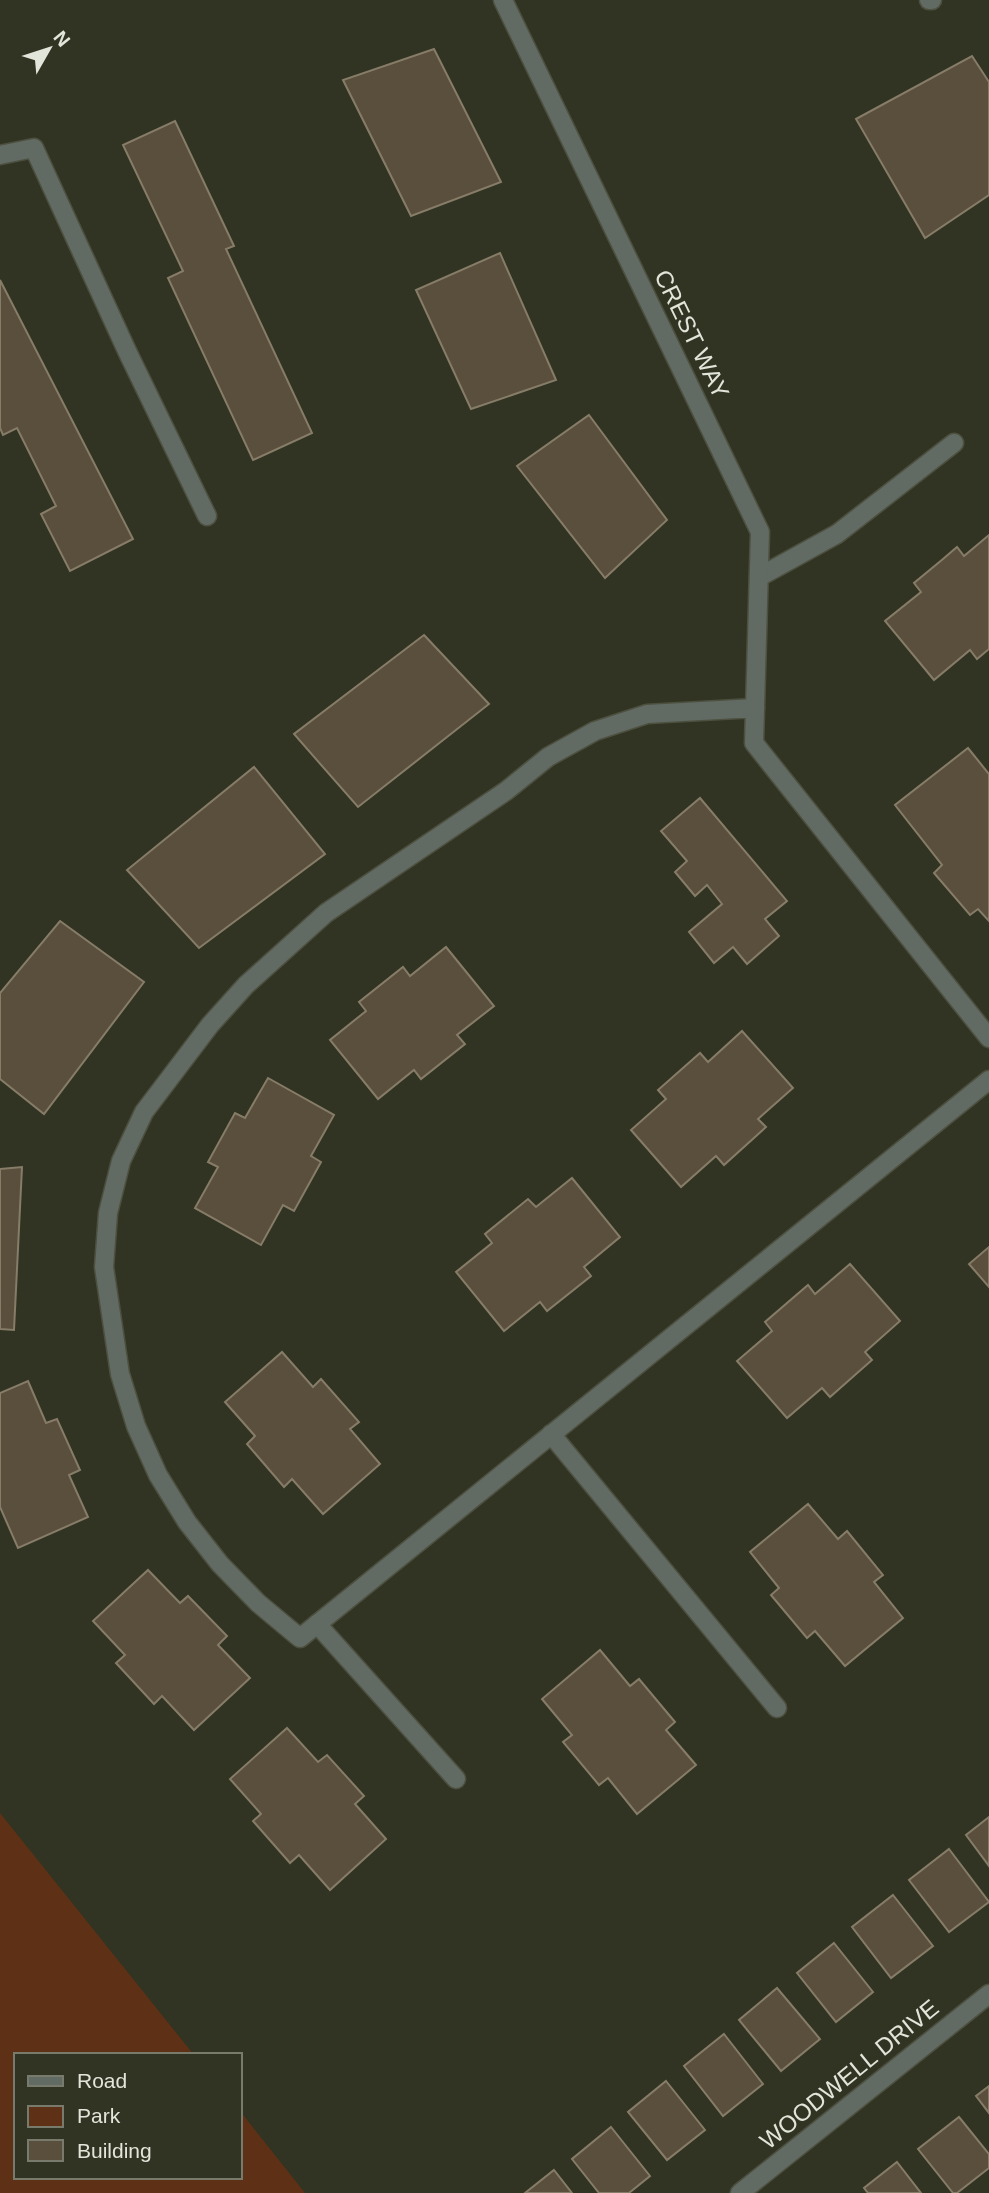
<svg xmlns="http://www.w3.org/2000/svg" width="989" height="2193" viewBox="0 0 989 2193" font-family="Helvetica,sans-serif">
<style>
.green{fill:#5e3016}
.building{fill:#594f3c;stroke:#867c68;stroke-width:2}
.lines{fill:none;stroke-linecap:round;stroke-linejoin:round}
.lane-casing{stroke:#4d503f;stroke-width:21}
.street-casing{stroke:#4d503f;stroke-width:21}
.lane{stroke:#616a63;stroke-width:18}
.street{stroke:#616a63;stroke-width:18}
.labels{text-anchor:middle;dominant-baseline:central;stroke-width:7;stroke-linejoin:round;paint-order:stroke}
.street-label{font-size:24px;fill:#e2e5d9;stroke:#313422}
</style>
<rect width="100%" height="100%" fill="#313422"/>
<path class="green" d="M 0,1813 L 194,2055 L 16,2055 L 16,2177 L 240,2177 L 240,2111 L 305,2193 L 0,2193 Z"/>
<g class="building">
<path d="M 434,49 L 501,182 L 411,216 L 343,80 Z"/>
<path d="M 972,56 L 989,82 L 989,195 L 925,238 L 856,119 Z"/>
<path d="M 175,121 L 234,246 L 226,249 L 312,433 L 253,460 L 168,278 L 183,271 L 123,145 Z"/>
<path d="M 500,253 L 556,380 L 471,409 L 416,290 Z"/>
<path d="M 0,280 L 133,539 L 70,571 L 41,514 L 56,506 L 17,428 L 3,435 L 0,428 Z"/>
<path d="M 589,415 L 667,520 L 605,578 L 517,466 Z"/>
<path d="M 989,535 L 989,649 L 977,659 L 970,650 L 934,680 L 885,621 L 921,592 L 914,583 L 943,559 L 957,547 L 964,556 Z"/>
<path d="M 424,635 L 489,704 L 358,807 L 294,734 Z"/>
<path d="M 968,748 L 989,774 L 989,921 L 978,909 L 970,915 L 934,873 L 942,865 L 895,805 Z"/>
<path d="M 254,767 L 325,854 L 199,948 L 127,870 Z"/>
<path d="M 700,798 L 787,901 L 765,919 L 779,936 L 747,964 L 733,947 L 714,963 L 689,932 L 722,904 L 707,885 L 695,896 L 675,872 L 687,861 L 661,831 Z"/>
<path d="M 60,921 L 144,982 L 44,1114 L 0,1079 L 0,993 Z"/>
<path d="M 446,947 L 494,1006 L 457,1035 L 465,1044 L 421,1079 L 414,1070 L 378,1099 L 330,1040 L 366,1011 L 359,1002 L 403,967 L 410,976 Z"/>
<path d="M 742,1031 L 793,1088 L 758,1119 L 766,1127 L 724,1165 L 716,1156 L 681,1187 L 631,1130 L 666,1099 L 658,1090 L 700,1053 L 708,1062 Z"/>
<path d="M 268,1078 L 334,1115 L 311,1156 L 321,1162 L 294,1211 L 283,1205 L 261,1245 L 195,1208 L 218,1167 L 208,1162 L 235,1113 L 245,1118 Z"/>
<path d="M 22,1167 L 14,1330 L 0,1329 L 0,1169 Z"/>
<path d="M 572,1178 L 620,1237 L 584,1267 L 591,1276 L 547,1311 L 540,1302 L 504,1331 L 456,1272 L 492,1243 L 485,1234 L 528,1199 L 536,1207 Z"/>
<path d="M 989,1247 L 989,1287 L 969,1264 Z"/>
<path d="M 850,1264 L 900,1321 L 865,1352 L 872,1360 L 830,1397 L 822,1388 L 787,1418 L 737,1361 L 772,1331 L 765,1322 L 808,1285 L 815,1294 Z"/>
<path d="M 282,1352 L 313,1387 L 321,1379 L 359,1422 L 350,1429 L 380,1464 L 323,1514 L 292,1479 L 284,1487 L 247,1444 L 255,1436 L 225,1402 Z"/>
<path d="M 28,1381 L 46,1423 L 57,1419 L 80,1470 L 69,1475 L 88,1517 L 18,1548 L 0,1507 L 0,1393 Z"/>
<path d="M 808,1504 L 838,1539 L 847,1531 L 883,1575 L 874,1582 L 903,1618 L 845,1666 L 815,1631 L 807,1638 L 771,1595 L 779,1588 L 750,1552 Z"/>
<path d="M 148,1570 L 180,1603 L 188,1596 L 227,1636 L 218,1645 L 250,1678 L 194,1730 L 162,1696 L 154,1704 L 116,1663 L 125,1655 L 93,1621 Z"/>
<path d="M 600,1650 L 630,1686 L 639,1679 L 675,1722 L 666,1730 L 696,1765 L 637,1814 L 608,1778 L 599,1785 L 563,1742 L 572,1735 L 542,1699 Z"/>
<path d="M 287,1728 L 318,1762 L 327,1755 L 364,1796 L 355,1804 L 386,1839 L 330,1890 L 299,1855 L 290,1863 L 253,1821 L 261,1814 L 230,1779 Z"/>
<path d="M 989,1817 L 989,1866 L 966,1835 Z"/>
<path d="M 949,1849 L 989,1902 L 949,1932 L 909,1880 Z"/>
<path d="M 893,1895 L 933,1946 L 891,1978 L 852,1927 Z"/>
<path d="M 834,1943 L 873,1992 L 836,2022 L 797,1973 Z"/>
<path d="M 777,1988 L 820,2039 L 781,2071 L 739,2020 Z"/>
<path d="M 724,2034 L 763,2084 L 723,2116 L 684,2066 Z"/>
<path d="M 666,2081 L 705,2130 L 667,2160 L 628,2112 Z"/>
<path d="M 989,2086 L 989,2113 L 976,2096 Z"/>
<path d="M 959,2117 L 989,2154 L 989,2168 L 957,2193 L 953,2193 L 918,2149 Z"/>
<path d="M 611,2127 L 650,2176 L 629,2193 L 599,2193 L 572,2159 Z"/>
<path d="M 897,2162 L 921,2193 L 868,2193 L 864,2188 Z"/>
<path d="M 554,2170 L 572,2193 L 525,2193 Z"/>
</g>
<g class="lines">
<g class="lane-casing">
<g id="lane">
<path d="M 929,0 L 932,0"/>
<path d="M 0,155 L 34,148 L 127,351 L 207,516"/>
<path d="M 759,577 L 837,534 L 954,443"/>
<path d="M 551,1434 L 777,1708"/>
<path d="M 317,1624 L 456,1779"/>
</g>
</g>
<g class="street-casing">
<g id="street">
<path d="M 503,0 L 760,532 L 755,708"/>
<path d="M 989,1038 L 754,743 L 755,708 L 647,714 L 595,731 L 548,757 L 506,791 L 326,913 L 246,985 L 210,1025 L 144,1112 L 121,1161 L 108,1213 L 104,1267 L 120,1374 L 136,1426 L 158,1475 L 187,1522 L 220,1564 L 258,1603 L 300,1638 L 989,1080"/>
<path d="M 740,2193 L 989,1994"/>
</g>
</g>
<use href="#lane" class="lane"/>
<use href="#street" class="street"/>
</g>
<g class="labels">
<g class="street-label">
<text transform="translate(692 334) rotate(64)">CREST WAY</text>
<text transform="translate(849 2074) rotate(-39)">WOODWELL DRIVE</text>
</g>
</g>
<rect x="14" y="2053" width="228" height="126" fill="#313422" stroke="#787b6b" stroke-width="2"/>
<rect x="28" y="2076" width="35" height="10" fill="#616a63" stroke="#787b6b" stroke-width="2"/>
<text x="77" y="2088" font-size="21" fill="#e2e5d9">Road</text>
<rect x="28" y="2106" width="35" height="21" fill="#5e3016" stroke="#787b6b" stroke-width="2"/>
<text x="77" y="2123" font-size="21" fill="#e2e5d9">Park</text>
<rect x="28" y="2140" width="35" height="21" fill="#594f3c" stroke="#787b6b" stroke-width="2"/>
<text x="77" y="2158" font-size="21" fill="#e2e5d9">Building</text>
<g transform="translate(49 49) rotate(51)" stroke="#313422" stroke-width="5" paint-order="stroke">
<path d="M0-5L12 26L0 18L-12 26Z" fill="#e2e5d9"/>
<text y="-10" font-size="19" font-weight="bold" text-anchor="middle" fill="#e2e5d9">N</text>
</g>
</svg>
